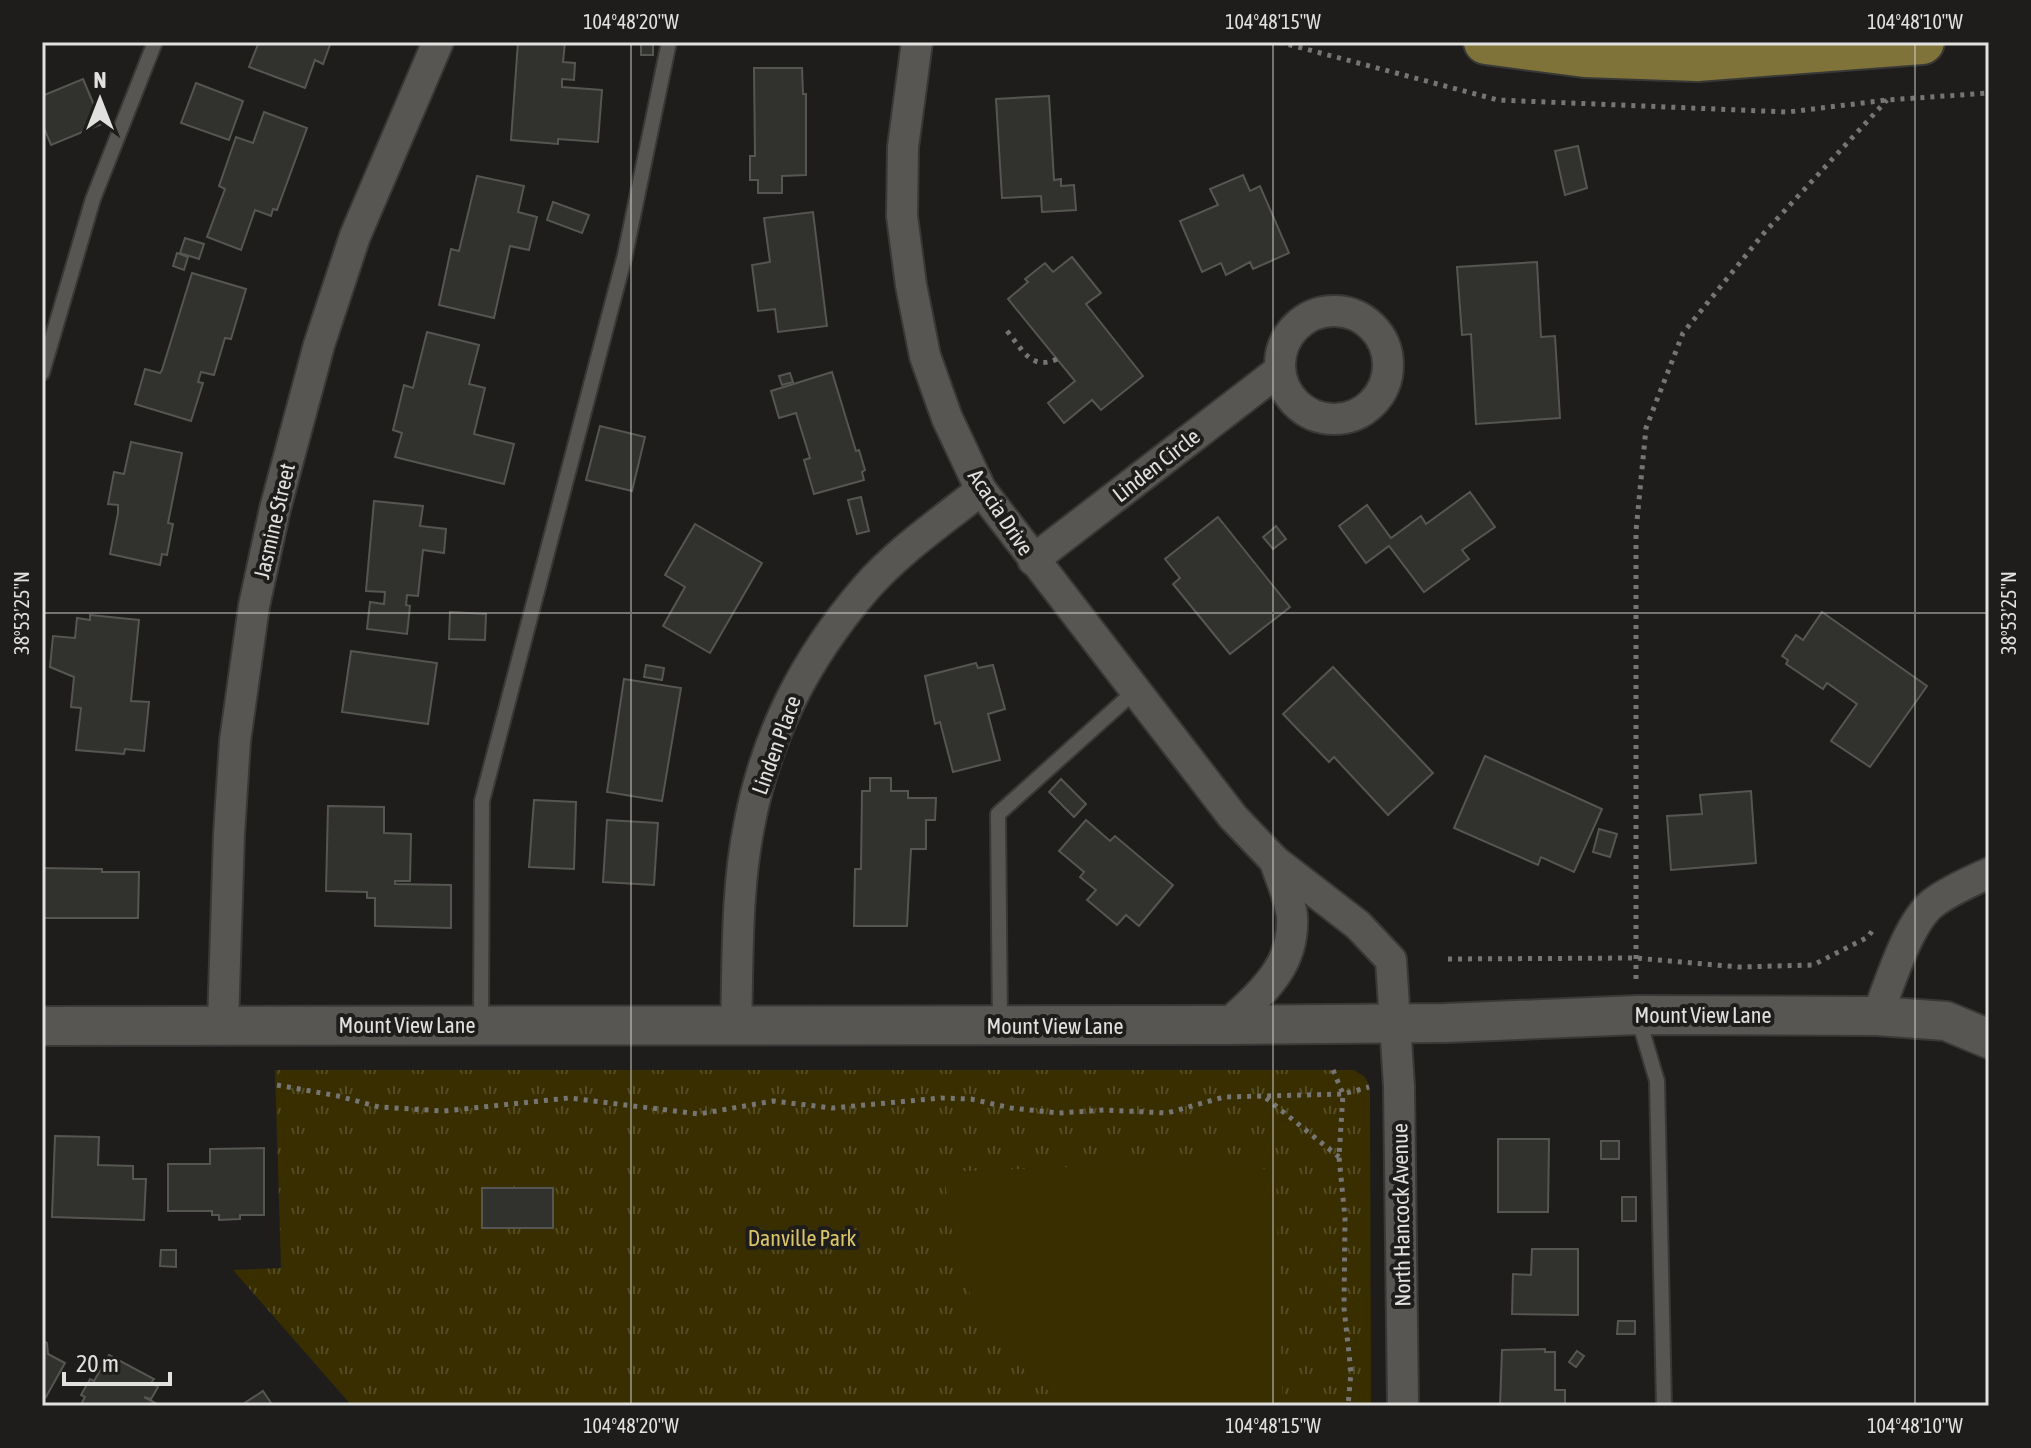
<svg xmlns="http://www.w3.org/2000/svg" width="2031" height="1448" viewBox="0 0 2031 1448" font-family="'Asap Condensed',sans-serif">
<style>
.grass{fill:url(#grass-tufts)}
.pitch{fill:#382e00}
.building{fill:#31312e;stroke:#555551;stroke-width:2}
.lines{fill:none;stroke-linecap:round;stroke-linejoin:round}
.service-casing{stroke:#383836;stroke-width:18}
.minor-casing{stroke:#383836;stroke-width:34}
.tertiary-casing{stroke:#383836;stroke-width:42}
.primary-casing{stroke:#383836;stroke-width:48}
.path{stroke:#767573;stroke-width:5;stroke-dasharray:4 6;stroke-linecap:butt}
.service{stroke:#575653;stroke-width:14}
.minor{stroke:#575653;stroke-width:30}
.tertiary{stroke:#575653;stroke-width:38}
.primary{stroke:#7f733a;stroke-width:44}
.ticks{fill:none;stroke:#e1e1df;stroke-width:2;stroke-opacity:0.45}
.labels{text-anchor:middle;dominant-baseline:central;stroke-width:8;stroke-linejoin:round;paint-order:stroke}
.street-label{font-size:22px;fill:#e1e1df;stroke:#1e1d1b}
.park-label{font-size:22px;fill:#dac669;stroke:#1e1d1b}
.neatline{fill:none;stroke:#e1e1df;stroke-width:3}
.ticks-label{font-size:20px;text-anchor:middle;fill:#e1e1df}
</style>
<defs>
<pattern id="grass-tufts" width="24" height="20" patternUnits="userSpaceOnUse" patternTransform="scale(2)"><rect width="24" height="20" fill="#382e00"/><path d="M3 7l-1-3M5 7V3M7 7l1-3M15 17l-1-3M17 17v-4M19 17l1-3" fill="none" stroke="#544c25"/></pattern>
</defs>
<rect width="100%" height="100%" fill="#1e1d1b"/>
<path class="grass" d="M 275,1070 L 1354,1070 L 1365,1077 L 1370,1087 L 1371,1406 L 352,1406 L 233,1270 L 281,1268 Z"/>
<path class="pitch" d="M 1249,1160 L 1276,1176 L 1283,1406 L 1069,1406 C 1031,1380 993,1342 973,1300 C 954,1261 949,1215 944,1172 Z"/>
<g class="building">
<path d="M 259,42 L 331,42 L 323,64 L 315,60 L 305,88 L 249,67 Z"/>
<path d="M 518,42 L 565,42 L 563,62 L 575,63 L 574,80 L 562,79 L 562,87 L 602,90 L 598,142 L 558,139 L 558,144 L 511,140 Z"/>
<rect x="641" y="42" width="12" height="13"/>
<path d="M 754,68 L 802,68 L 803,94 L 806,94 L 806,175 L 782,176 L 782,193 L 758,193 L 758,180 L 750,180 L 750,156 L 755,156 Z"/>
<path d="M 83,79 L 102,124 L 51,145 L 42,123 L 42,96 Z"/>
<path d="M 196,83 L 243,101 L 229,140 L 181,123 Z"/>
<path d="M 1049,96 L 1054,180 L 1061,179 L 1061,186 L 1074,185 L 1076,210 L 1042,212 L 1041,196 L 1002,198 L 996,99 Z"/>
<path d="M 264,112 L 307,128 L 277,210 L 273,209 L 271,216 L 255,210 L 241,250 L 207,237 L 225,189 L 219,186 L 236,137 L 253,143 Z"/>
<path d="M 1578,146 L 1587,188 L 1565,195 L 1555,151 Z"/>
<path d="M 1243,175 L 1250,191 L 1260,186 L 1289,253 L 1253,269 L 1250,262 L 1226,275 L 1221,263 L 1202,272 L 1180,221 L 1218,205 L 1210,189 Z"/>
<path d="M 477,176 L 524,186 L 518,212 L 537,217 L 529,250 L 510,246 L 494,318 L 439,305 L 451,249 L 459,251 Z"/>
<path d="M 553,202 L 589,215 L 582,233 L 547,220 Z"/>
<path d="M 813,212 L 827,326 L 778,332 L 775,309 L 758,311 L 752,265 L 770,262 L 764,218 Z"/>
<path d="M 185,238 L 204,244 L 199,259 L 180,253 Z"/>
<path d="M 177,253 L 188,257 L 184,270 L 173,266 Z"/>
<path d="M 1072,257 L 1101,293 L 1086,304 L 1143,376 L 1101,410 L 1092,400 L 1064,423 L 1048,403 L 1075,381 L 1008,299 L 1028,282 L 1025,279 L 1045,263 L 1053,272 Z"/>
<path d="M 1537,262 L 1541,337 L 1555,336 L 1560,418 L 1476,424 L 1471,334 L 1462,335 L 1457,267 Z"/>
<path d="M 192,273 L 246,289 L 231,339 L 225,338 L 214,375 L 201,372 L 198,382 L 203,383 L 191,421 L 135,404 L 145,369 L 160,373 L 162,370 Z"/>
<path d="M 427,332 L 479,345 L 469,384 L 485,388 L 474,434 L 514,444 L 504,484 L 395,457 L 402,433 L 393,430 L 404,385 L 413,388 Z"/>
<path d="M 832,372 L 856,451 L 859,450 L 865,470 L 862,472 L 864,480 L 814,494 L 804,460 L 810,458 L 796,413 L 779,418 L 771,391 Z"/>
<path d="M 790,373 L 793,382 L 782,385 L 779,376 Z"/>
<path d="M 600,426 L 645,437 L 632,491 L 586,480 Z"/>
<path d="M 131,442 L 182,453 L 168,523 L 173,524 L 167,555 L 162,554 L 160,565 L 110,554 L 118,513 L 118,505 L 108,504 L 114,472 L 124,474 Z"/>
<path d="M 1470,492 L 1495,527 L 1462,550 L 1469,559 L 1424,592 L 1389,546 L 1366,563 L 1339,526 L 1367,505 L 1391,538 L 1421,516 L 1426,524 Z"/>
<path d="M 861,497 L 869,531 L 857,534 L 848,500 Z"/>
<path d="M 374,501 L 423,506 L 420,526 L 446,529 L 444,553 L 423,550 L 418,596 L 407,595 L 406,605 L 410,606 L 407,634 L 367,629 L 370,602 L 384,604 L 385,592 L 366,591 Z"/>
<path d="M 1218,517 L 1290,607 L 1230,654 L 1173,584 L 1180,578 L 1165,559 Z"/>
<path d="M 695,524 L 762,563 L 710,653 L 663,626 L 685,587 L 665,575 Z"/>
<path d="M 1276,526 L 1286,539 L 1273,549 L 1263,537 Z"/>
<path d="M 450,612 L 486,614 L 485,640 L 449,639 Z"/>
<path d="M 1822,612 L 1927,686 L 1870,767 L 1831,741 L 1857,704 L 1827,683 L 1823,689 L 1786,664 L 1788,660 L 1782,656 L 1796,635 L 1803,640 Z"/>
<path d="M 90,615 L 139,620 L 131,701 L 149,702 L 144,751 L 125,749 L 124,754 L 76,750 L 81,708 L 71,707 L 74,677 L 50,667 L 53,636 L 75,638 L 77,618 L 90,620 Z"/>
<path d="M 351,651 L 437,663 L 428,724 L 342,712 Z"/>
<path d="M 976,663 L 978,668 L 993,665 L 1005,709 L 988,714 L 1000,760 L 953,772 L 940,722 L 935,724 L 925,676 Z"/>
<path d="M 646,665 L 664,668 L 662,680 L 644,677 Z"/>
<path d="M 1333,667 L 1433,773 L 1388,815 L 1334,757 L 1329,762 L 1283,714 Z"/>
<path d="M 624,679 L 681,688 L 662,801 L 607,792 Z"/>
<path d="M 1485,756 L 1602,809 L 1574,872 L 1541,857 L 1538,865 L 1454,828 Z"/>
<path d="M 870,778 L 891,778 L 891,791 L 908,791 L 908,798 L 936,798 L 935,820 L 926,820 L 926,849 L 911,849 L 907,926 L 854,926 L 855,869 L 861,869 L 862,791 L 870,791 Z"/>
<path d="M 1061,779 L 1086,804 L 1074,817 L 1049,792 Z"/>
<path d="M 1751,791 L 1756,863 L 1671,870 L 1667,816 L 1702,814 L 1700,795 Z"/>
<path d="M 534,800 L 576,802 L 574,869 L 529,867 Z"/>
<path d="M 328,806 L 384,807 L 384,833 L 411,834 L 410,881 L 395,881 L 395,884 L 451,885 L 451,928 L 375,926 L 375,898 L 367,898 L 367,892 L 326,891 Z"/>
<path d="M 607,820 L 658,823 L 654,885 L 603,882 Z"/>
<path d="M 1086,820 L 1110,841 L 1115,836 L 1173,885 L 1139,926 L 1126,915 L 1117,925 L 1087,900 L 1096,890 L 1080,877 L 1084,872 L 1059,851 Z"/>
<path d="M 1599,829 L 1617,834 L 1610,857 L 1593,852 Z"/>
<path d="M 42,868 L 102,869 L 102,872 L 139,872 L 138,918 L 42,918 Z"/>
<path d="M 55,1136 L 99,1137 L 98,1165 L 133,1166 L 133,1179 L 146,1179 L 144,1220 L 52,1217 Z"/>
<path d="M 1498,1139 L 1549,1139 L 1548,1212 L 1498,1212 Z"/>
<rect x="1601" y="1141" width="18" height="18"/>
<path d="M 264,1148 L 264,1215 L 240,1215 L 240,1219 L 219,1220 L 219,1215 L 212,1215 L 212,1211 L 168,1211 L 168,1164 L 210,1164 L 210,1149 Z"/>
<rect x="482" y="1188" width="71" height="40"/>
<rect x="1622" y="1197" width="14" height="24"/>
<path d="M 1532,1249 L 1578,1249 L 1578,1315 L 1512,1314 L 1513,1274 L 1531,1275 Z"/>
<path d="M 161,1250 L 176,1250 L 176,1267 L 160,1266 Z"/>
<path d="M 1618,1321 L 1635,1321 L 1635,1334 L 1617,1334 Z"/>
<path d="M 42,1340 L 47,1343 L 48,1354 L 65,1363 L 46,1397 L 42,1395 Z"/>
<path d="M 1545,1349 L 1545,1352 L 1555,1352 L 1555,1390 L 1565,1390 L 1565,1406 L 1500,1406 L 1502,1350 Z"/>
<path d="M 1577,1351 L 1584,1356 L 1576,1367 L 1569,1362 Z"/>
<path d="M 109,1355 L 154,1379 L 151,1383 L 158,1387 L 151,1399 L 144,1397 L 161,1406 L 80,1406 L 85,1397 L 81,1395 L 90,1379 L 94,1381 Z"/>
<path d="M 263,1391 L 273,1406 L 240,1406 Z"/>
</g>
<g class="lines">
<g class="service-casing">
<g id="service">
<path d="M 42,373 L 93,199 L 155,42"/>
<path d="M 1638,1017 L 1657,1081 L 1664,1406"/>
<path d="M 481,1023 L 482,801 L 625,255 L 669,42"/>
<path d="M 1000,1026 L 998,814 L 1135,691"/>
</g>
</g>
<g class="minor-casing">
<g id="minor">
<path d="M 917,42 L 903,147 L 902,216 L 911,285 L 925,356 L 947,418 L 981,490 L 1233,817 L 1275,861 L 1358,925 L 1391,960 L 1399,1086 L 1403,1406"/>
<circle cx="1334" cy="365" r="54"/>
<path d="M 1033,560 L 1280,370"/>
<path d="M 1877,1016 C 1889,986 1908,922 1933,903 C 1950,890 1970,882 1989,873"/>
<path d="M 223,1024 L 229,834 L 235,741 L 254,606 L 275,509 L 319,345 L 355,236 L 438,42"/>
<path d="M 1227,1025 C 1261,993 1295,967 1292,916 C 1290,898 1280,878 1275,861"/>
<path d="M 736,1027 C 738,961 736,891 749,826 C 766,735 805,659 865,589 C 898,551 942,521 981,490"/>
</g>
</g>
<g class="tertiary-casing">
<path id="tertiary" d="M 42,1026 L 1227,1025 L 1445,1023 L 1637,1015 L 1877,1016 L 1946,1021 L 1989,1039"/>
</g>
<g class="primary-casing">
<path id="primary" d="M 1486,42 L 1585,55 L 1697,59 L 1922,42"/>
</g>
<g class="path">
<path d="M 1279,42 L 1498,100 L 1788,112 L 1887,100 L 1989,93"/>
<path d="M 1007,331 C 1023,350 1031,371 1057,359"/>
<path d="M 1448,959 L 1635,958 L 1739,967 L 1813,965 L 1868,937 L 1872,931"/>
<path d="M 1636,979 L 1636,531 L 1646,428 L 1683,333 L 1764,233 L 1887,100"/>
<path d="M 1333,1070 L 1343,1094 L 1339,1157 L 1345,1218 L 1344,1308 L 1351,1372 L 1348,1406"/>
<path d="M 277,1085 L 338,1096 L 379,1107 L 444,1111 L 569,1098 L 699,1114 L 773,1101 L 832,1108 L 941,1098 L 971,1099 L 1011,1108 L 1059,1113 L 1105,1110 L 1167,1113 L 1224,1097 L 1343,1094 L 1369,1087"/>
<path d="M 1266,1098 L 1339,1157"/>
</g>
<use href="#service" class="service"/>
<use href="#minor" class="minor"/>
<use href="#tertiary" class="tertiary"/>
<use href="#primary" class="primary"/>
</g>
<path class="ticks" d="M 631,42 L 631,1406M 1273,42 L 1273,1406M 1915,42 L 1915,1406M 42,613 L 1989,613"/>
<g class="labels">
<g class="street-label">
<text transform="translate(1156 465) rotate(-38)">Linden Circle</text>
<text transform="translate(1001 512) rotate(56)">Acacia Drive</text>
<text transform="translate(274 521) rotate(-77)">Jasmine Street</text>
<text transform="translate(776 745) rotate(-70)">Linden Place</text>
<text x="1703" y="1015">Mount View Lane</text>
<text x="407" y="1025">Mount View Lane</text>
<text x="1055" y="1026">Mount View Lane</text>
<text transform="translate(1401 1215) rotate(-91)">North Hancock Avenue</text>
</g>
<g class="park-label">
<text x="802" y="1238">Danville Park</text>
</g>
</g>
<rect width="2031" height="1448" fill="none" stroke="#1e1d1b" stroke-width="88"/>
<g transform="translate(100 100)" stroke="#1e1d1b" stroke-width="6" paint-order="stroke">
<path d="M0-6L14 30L0 20L-14 30Z" fill="#e1e1df"/>
<text y="-12" font-size="22" font-weight="bold" text-anchor="middle" fill="#e1e1df">N</text>
</g>
<path d="M64 1372v12h106v-12" fill="none" stroke="#e1e1df" stroke-width="4"/>
<text x="76" y="1372" font-size="24" fill="#e1e1df" stroke="#1e1d1b" stroke-width="6" paint-order="stroke">20 m</text>
<rect x="44" y="44" width="1943" height="1360" class="neatline"/>
<g class="ticks-label">
<text x="631" y="29">104°48'20"W</text>
<text x="1273" y="29">104°48'15"W</text>
<text x="1915" y="29">104°48'10"W</text>
<text transform="translate(22 613) rotate(-90)" y="7">38°53'25"N</text>
<text transform="translate(2009 613) rotate(-90)" y="7">38°53'25"N</text>
<text x="631" y="1433">104°48'20"W</text>
<text x="1273" y="1433">104°48'15"W</text>
<text x="1915" y="1433">104°48'10"W</text>
</g>
</svg>
